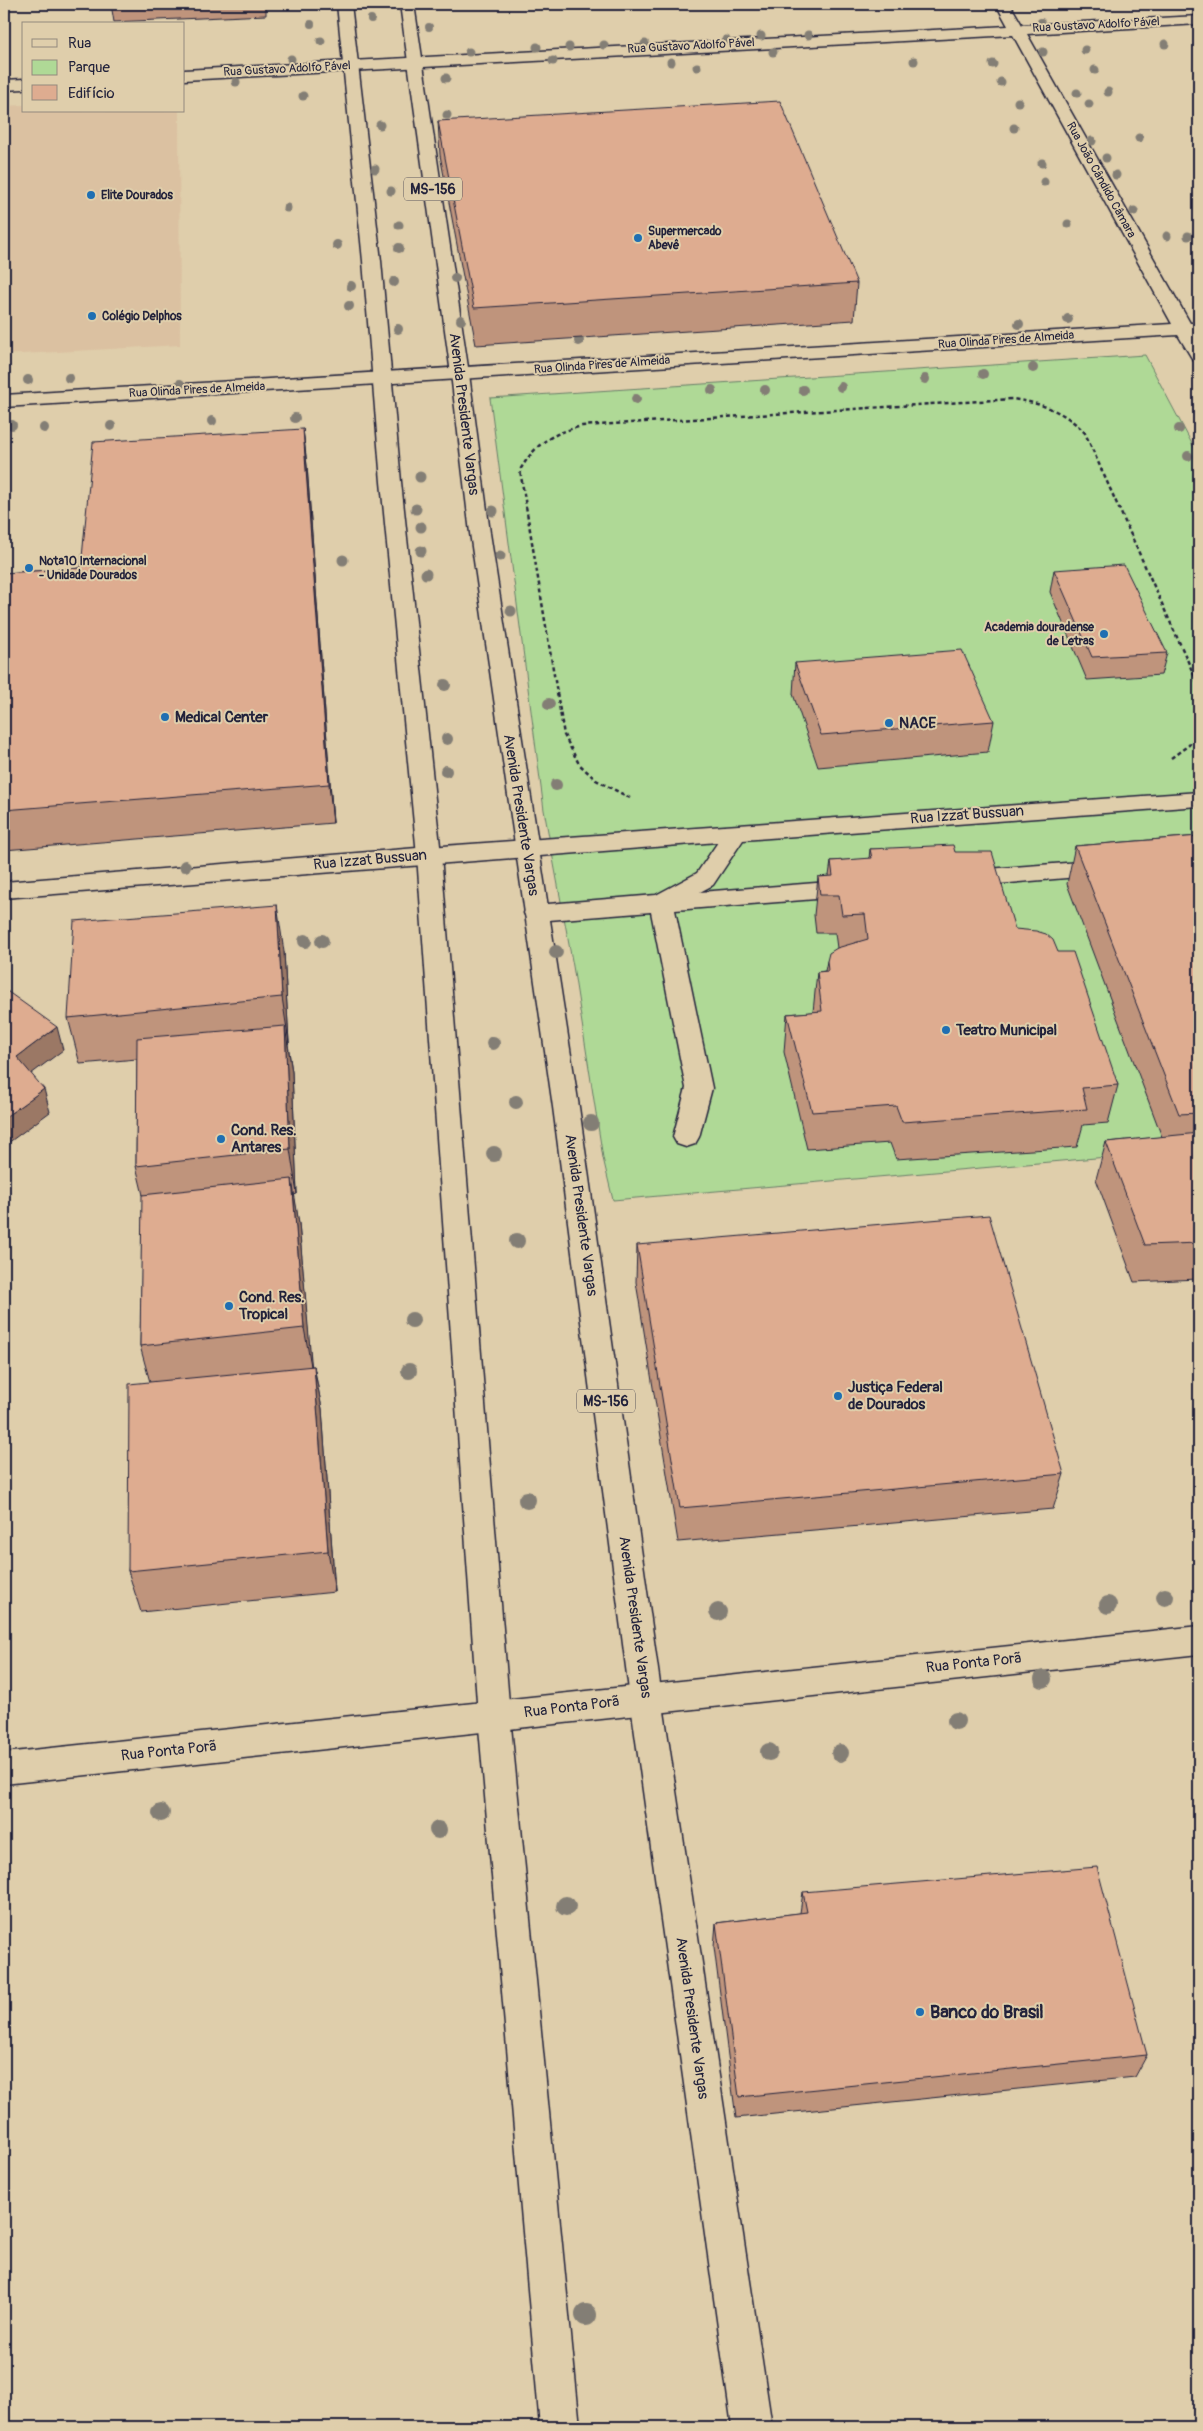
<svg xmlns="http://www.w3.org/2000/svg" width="1203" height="2431" viewBox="0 0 1203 2431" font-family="Pangolin,sans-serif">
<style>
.built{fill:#dbc1a1}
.green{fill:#afd996;stroke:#687e68}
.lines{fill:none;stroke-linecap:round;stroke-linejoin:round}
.minor-casing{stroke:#22223b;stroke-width:3}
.major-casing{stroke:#22223b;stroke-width:3}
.path{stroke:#22223b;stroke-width:2.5;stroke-dasharray:4 3;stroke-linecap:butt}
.minor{fill:#dfceab;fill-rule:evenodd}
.major{fill:#dfceab;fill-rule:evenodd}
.tree{fill:#837e75}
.wall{fill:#bf947c;stroke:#22223b}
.shaded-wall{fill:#9b7865;stroke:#22223b}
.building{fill:#deac90;stroke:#22223b}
.poi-dot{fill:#1f6fb2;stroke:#dfceab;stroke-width:2}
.labels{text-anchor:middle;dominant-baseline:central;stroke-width:4;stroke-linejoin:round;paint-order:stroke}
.far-street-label{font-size:12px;fill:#22223b;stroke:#dfceab}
.far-poi-label{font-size:12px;font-weight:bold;fill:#22223b;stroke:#dfceab;text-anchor:start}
.shield{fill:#dfceab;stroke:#5b565d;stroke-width:1}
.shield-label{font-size:14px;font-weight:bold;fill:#22223b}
.street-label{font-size:15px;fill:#22223b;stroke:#dfceab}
.poi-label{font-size:15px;font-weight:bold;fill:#22223b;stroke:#dfceab;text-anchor:start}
.near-poi-label{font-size:18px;font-weight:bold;fill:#22223b;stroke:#dfceab;text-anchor:start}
</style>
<rect width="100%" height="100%" fill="#dfceab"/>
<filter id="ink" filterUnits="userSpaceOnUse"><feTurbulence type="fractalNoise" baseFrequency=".02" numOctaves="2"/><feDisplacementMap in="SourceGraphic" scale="10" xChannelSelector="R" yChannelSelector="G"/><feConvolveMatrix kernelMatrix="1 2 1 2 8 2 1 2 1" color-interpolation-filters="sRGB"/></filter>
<g filter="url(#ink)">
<path class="built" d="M 24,105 L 24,111 L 179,111 L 180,345 L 4,355 L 4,106 Z"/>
<path class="green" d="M 1145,355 L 1199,457 L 1199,1149 L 613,1200 L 603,1158 L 573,966 L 544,810 L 490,398 Z"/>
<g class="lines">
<g class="minor-casing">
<g id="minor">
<path d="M 996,4 L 1010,4 L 1022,25 L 1199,16 L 1199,24 L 1027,34 L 1190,323 L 1199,323 L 1199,333 L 1196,334 L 1199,340 L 1199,361 L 1193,360 L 1178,335 L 4,407 L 4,395 L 1172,324 L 1013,35 L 184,80 L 184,70 L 1008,26 Z"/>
<path d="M 24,79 L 24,89 L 4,90 L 4,80 Z"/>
<path d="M 1199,792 L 1199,806 L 743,840 L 713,885 L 700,892 L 854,880 L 862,882 L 866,888 L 862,894 L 854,896 L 675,910 L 712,1088 L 699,1137 L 695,1144 L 686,1147 L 677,1144 L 673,1137 L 686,1088 L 651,912 L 536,921 L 527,919 L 524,913 L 527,907 L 536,905 L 656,895 L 697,873 L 718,842 L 4,898 L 4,882 L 429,847 Z"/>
<path d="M 1106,860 L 1114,862 L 1118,868 L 1114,874 L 961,887 L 953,885 L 949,879 L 953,873 L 961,871 Z"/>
<path d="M 1199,1626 L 1199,1654 L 4,1784 L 4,1753 Z"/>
</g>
</g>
<g class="major-casing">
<g id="major">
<path d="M 337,4 L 351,4 L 381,261 L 401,482 L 441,855 L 510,1716 L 580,2427 L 540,2427 L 478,1716 L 417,855 L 381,482 L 363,261 Z"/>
<path d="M 400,4 L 414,4 L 469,374 L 490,533 L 579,1107 L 662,1698 L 772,2427 L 732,2427 L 630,1698 L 553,1107 L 470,533 L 451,374 Z"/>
</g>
</g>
<g class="path">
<path d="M 1171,758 L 1189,745 L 1199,732"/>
<path d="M 630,798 L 596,780 L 579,764 L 564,735 L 520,470 C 537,442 551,434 582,426 L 1012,399 C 1041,403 1065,411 1085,433 L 1199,686"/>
</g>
<use href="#minor" class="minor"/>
<use href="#major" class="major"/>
</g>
<g class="tree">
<circle cx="371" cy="19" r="4"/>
<circle cx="1041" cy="22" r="4"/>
<circle cx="311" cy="24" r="4"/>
<circle cx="429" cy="27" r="4"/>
<circle cx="808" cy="35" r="4.5"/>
<circle cx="761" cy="36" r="4.5"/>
<circle cx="726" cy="40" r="4.5"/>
<circle cx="321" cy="41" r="4.5"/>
<circle cx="645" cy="44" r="4.5"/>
<circle cx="1165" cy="44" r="4.5"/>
<circle cx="604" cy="45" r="4.5"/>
<circle cx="537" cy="47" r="4.5"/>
<circle cx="569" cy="47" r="4.5"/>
<circle cx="1085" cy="50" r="4.5"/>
<circle cx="469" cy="52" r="4.5"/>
<circle cx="773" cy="52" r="4.5"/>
<circle cx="1043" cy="52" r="4.5"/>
<circle cx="291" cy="59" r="4.5"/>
<circle cx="553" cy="61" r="4.5"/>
<circle cx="914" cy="61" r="4.5"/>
<circle cx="671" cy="62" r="4.5"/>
<circle cx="993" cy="64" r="4.5"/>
<circle cx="697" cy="67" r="4.5"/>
<circle cx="1095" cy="70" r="4.5"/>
<circle cx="446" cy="78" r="4.5"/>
<circle cx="236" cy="82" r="4.5"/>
<circle cx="1001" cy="82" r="4.5"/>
<circle cx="1108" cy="92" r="4.5"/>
<circle cx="1077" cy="93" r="4.5"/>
<circle cx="303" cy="96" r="4.5"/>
<circle cx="1018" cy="102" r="4.5"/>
<circle cx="1089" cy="104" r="4.5"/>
<circle cx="447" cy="115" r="4.5"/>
<circle cx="380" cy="125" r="4.5"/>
<circle cx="1014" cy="128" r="4.5"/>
<circle cx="1139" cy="138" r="4.5"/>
<circle cx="1092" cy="141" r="4.5"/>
<circle cx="1106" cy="158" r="4.5"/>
<circle cx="1042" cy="163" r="4.5"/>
<circle cx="375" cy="169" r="4.5"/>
<circle cx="1116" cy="175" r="4.5"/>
<circle cx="1044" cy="182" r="4.5"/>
<circle cx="391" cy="191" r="4.5"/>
<circle cx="287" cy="208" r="4.5"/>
<circle cx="1134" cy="211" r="4.5"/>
<circle cx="1068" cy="224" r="4.5"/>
<circle cx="399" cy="225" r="4.5"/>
<circle cx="1167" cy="236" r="4.5"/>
<circle cx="1188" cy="236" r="4.5"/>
<circle cx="337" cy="245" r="5"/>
<circle cx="399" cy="248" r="5"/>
<circle cx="455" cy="278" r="5"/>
<circle cx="394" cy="282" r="5"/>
<circle cx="351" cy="286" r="5"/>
<circle cx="349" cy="306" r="5"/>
<circle cx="1068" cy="319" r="5"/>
<circle cx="461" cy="320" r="5"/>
<circle cx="1019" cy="324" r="5"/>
<circle cx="398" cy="329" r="5"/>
<circle cx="579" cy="341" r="5"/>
<circle cx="1033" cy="368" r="5"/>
<circle cx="983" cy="374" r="5"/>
<circle cx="69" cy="378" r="5"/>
<circle cx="925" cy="379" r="5"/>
<circle cx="28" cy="380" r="5"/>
<circle cx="180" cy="384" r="5"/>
<circle cx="841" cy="387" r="5"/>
<circle cx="712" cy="390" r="5"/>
<circle cx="765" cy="390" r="5"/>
<circle cx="803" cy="390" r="5"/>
<circle cx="636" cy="399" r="5"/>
<circle cx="295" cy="418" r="5"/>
<circle cx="212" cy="421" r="5"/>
<circle cx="12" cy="425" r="5"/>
<circle cx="111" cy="426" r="5"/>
<circle cx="44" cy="428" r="5"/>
<circle cx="1179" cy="429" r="5"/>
<circle cx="1188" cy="456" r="5"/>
<circle cx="420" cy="477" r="5.5"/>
<circle cx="416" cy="509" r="5.5"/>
<circle cx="493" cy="511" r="5.5"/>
<circle cx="421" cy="527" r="5.5"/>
<circle cx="421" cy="551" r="5.5"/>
<circle cx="500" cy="556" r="5.5"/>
<circle cx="343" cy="560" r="5.5"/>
<circle cx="426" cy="574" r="5.5"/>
<circle cx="511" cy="611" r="5.5"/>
<circle cx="445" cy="685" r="6"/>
<circle cx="549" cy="704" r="6"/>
<circle cx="447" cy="739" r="6"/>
<circle cx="446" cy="771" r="6"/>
<circle cx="556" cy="785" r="6"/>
<circle cx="185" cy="866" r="6"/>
<circle cx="305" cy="941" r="7"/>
<circle cx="322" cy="941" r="7"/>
<circle cx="556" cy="952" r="7"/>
<circle cx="493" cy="1043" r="7"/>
<circle cx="516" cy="1102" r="7"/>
<circle cx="591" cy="1123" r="8"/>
<circle cx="494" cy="1154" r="8"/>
<circle cx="517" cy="1241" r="8"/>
<circle cx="412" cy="1320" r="8"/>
<circle cx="409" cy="1371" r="8"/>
<circle cx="527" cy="1500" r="9"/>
<circle cx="1165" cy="1597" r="9"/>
<circle cx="1108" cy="1605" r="9"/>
<circle cx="718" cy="1612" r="9"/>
<circle cx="1043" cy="1679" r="9"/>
<circle cx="956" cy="1721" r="9"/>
<circle cx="769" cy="1752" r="9"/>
<circle cx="840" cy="1753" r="9"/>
<circle cx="161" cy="1813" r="9"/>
<circle cx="438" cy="1830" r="9"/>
<circle cx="566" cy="1906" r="10"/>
<circle cx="586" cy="2315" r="11"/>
</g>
<g class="wall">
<path d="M 4,4 L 20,4 L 19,5 L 4,6 Z"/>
<path d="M 111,4 L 266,4 L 266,15 L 114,22 Z"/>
<path d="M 438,121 L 857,283 L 854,320 L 476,345 L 440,155 Z"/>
<path d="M 303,429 L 307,466 L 333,823 L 4,850 L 4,573 L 81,568 Z"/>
<path d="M 1054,570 L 1167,653 L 1161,675 L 1087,680 L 1050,592 Z"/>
<path d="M 795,663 L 994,721 L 988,752 L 818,767 L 793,694 Z"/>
<path d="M 1199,836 L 1199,1282 L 1198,1279 L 1134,1282 L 1096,1179 L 1106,1142 L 1162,1137 L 1067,884 L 1075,846 Z"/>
<path d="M 870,849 L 955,852 L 1015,929 L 1118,1085 L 1108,1123 L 1083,1125 L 1077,1147 L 896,1159 L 890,1143 L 807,1149 L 784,1052 L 787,1014 L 813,1012 L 817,972 L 825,971 L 827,961 L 837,948 L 835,933 L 816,933 L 814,915 L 818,877 L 829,876 L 831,861 L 869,859 Z"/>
<path d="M 284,952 L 289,1043 L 288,1044 L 292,1072 L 297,1194 L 294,1195 L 299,1224 L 311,1366 L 314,1366 L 322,1409 L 335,1592 L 141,1612 L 128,1571 L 150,1382 L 140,1346 L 143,1195 L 136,1166 L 137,1059 L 80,1064 L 68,1018 Z"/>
<path d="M 637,1245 L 1064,1474 L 1053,1509 L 678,1542 L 636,1282 Z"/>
<path d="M 803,1892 L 1147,2055 L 1135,2077 L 736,2118 L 714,1947 L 716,1923 L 800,1913 Z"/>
</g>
<g class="shaded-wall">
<path d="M 303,429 L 307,466 L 333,823 L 329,784 Z"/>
<path d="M 277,905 L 284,952 L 289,1043 L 282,997 Z"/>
<path d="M 285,1026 L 292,1072 L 297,1194 L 290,1149 Z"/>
<path d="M 57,1027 L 63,1050 L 23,1080 L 17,1057 Z"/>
<path d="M 44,1089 L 50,1112 L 4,1146 L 4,1118 Z"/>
<path d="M 292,1179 L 299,1224 L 312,1371 L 304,1328 Z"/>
<path d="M 314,1366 L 322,1409 L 335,1592 L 328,1551 Z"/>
</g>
<g class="building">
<path d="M 780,101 L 857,283 L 474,308 L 438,121 Z"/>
<path d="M 303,429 L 329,784 L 4,810 L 4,573 L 81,568 L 93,442 Z"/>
<path d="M 1124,565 L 1167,653 L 1092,657 L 1054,570 Z"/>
<path d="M 962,650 L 994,721 L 821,735 L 795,663 Z"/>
<path d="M 1199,836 L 1199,1113 L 1179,1114 L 1075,846 Z"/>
<path d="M 953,845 L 955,852 L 992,852 L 1015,929 L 1036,931 L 1046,934 L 1053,940 L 1058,952 L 1073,952 L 1118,1085 L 1082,1088 L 1087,1109 L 902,1122 L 896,1106 L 812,1112 L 787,1014 L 822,1011 L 817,972 L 828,971 L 827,961 L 829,953 L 837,948 L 868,939 L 865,914 L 842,915 L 839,895 L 820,895 L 818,877 L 833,876 L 831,861 L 872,858 L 870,849 Z"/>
<path d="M 277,905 L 282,997 L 68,1018 L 74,921 Z"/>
<path d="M 4,989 L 57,1027 L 17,1057 L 44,1089 L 4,1118 Z"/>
<path d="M 285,1026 L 290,1149 L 136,1166 L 137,1038 Z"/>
<path d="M 1199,1133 L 1199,1243 L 1145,1245 L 1106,1142 Z"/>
<path d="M 292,1179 L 304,1328 L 140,1346 L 142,1195 Z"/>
<path d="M 989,1215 L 1064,1474 L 680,1508 L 637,1245 Z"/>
<path d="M 314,1366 L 328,1551 L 128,1571 L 129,1384 Z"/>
<path d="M 1097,1867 L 1147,2055 L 739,2097 L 716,1923 L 807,1912 L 803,1892 Z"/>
</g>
</g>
<g class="poi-dot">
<circle cx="91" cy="195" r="5"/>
<circle cx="638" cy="238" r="5"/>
<circle cx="92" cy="316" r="5"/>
<circle cx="29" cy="568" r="5"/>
<circle cx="1104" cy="634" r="5"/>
<circle cx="165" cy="717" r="5"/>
<circle cx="889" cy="723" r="5"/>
<circle cx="946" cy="1030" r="5"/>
<circle cx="221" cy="1139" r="5"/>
<circle cx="229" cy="1306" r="5"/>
<circle cx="838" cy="1396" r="5"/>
<circle cx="920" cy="2012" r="5"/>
</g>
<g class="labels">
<g class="far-street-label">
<text transform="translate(1096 25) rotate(-3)">Rua Gustavo Adolfo Pável</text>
<text transform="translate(691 46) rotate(-3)">Rua Gustavo Adolfo Pável</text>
<text transform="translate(287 69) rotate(-3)">Rua Gustavo Adolfo Pável</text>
<text transform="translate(1101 180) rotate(61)">Rua João Cândido Câmara</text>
<text transform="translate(1006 340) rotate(-4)">Rua Olinda Pires de Almeida</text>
<text transform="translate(602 365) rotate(-4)">Rua Olinda Pires de Almeida</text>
<text transform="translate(197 390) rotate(-3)">Rua Olinda Pires de Almeida</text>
</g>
<g class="far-poi-label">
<text x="101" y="195">Elite Dourados</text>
<text x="648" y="231">Supermercado<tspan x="648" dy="14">Abevê</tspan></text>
<text x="102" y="316">Colégio Delphos</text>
<text x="39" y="561">Nota10 Internacional<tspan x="39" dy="14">- Unidade Dourados</tspan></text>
<text x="1094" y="627" text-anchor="end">Academia douradense<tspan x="1094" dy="14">de Letras</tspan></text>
</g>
<g class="shield">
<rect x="404" y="177.5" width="58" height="23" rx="4"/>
<rect x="577" y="1389.5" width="58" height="23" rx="4"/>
</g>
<g class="shield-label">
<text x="433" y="189">MS-156</text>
<text x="606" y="1401">MS-156</text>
</g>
<g class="street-label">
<text transform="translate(464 414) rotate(83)">Avenida Presidente Vargas</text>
<text transform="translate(521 815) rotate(81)">Avenida Presidente Vargas</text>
<text transform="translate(967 815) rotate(-4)">Rua Izzat Bussuan</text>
<text transform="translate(370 860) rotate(-5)">Rua Izzat Bussuan</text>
<text transform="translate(581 1215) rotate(82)">Avenida Presidente Vargas</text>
<text transform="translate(635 1617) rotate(82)">Avenida Presidente Vargas</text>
<text transform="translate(974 1663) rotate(-6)">Rua Ponta Porã</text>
<text transform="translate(572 1707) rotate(-7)">Rua Ponta Porã</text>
<text transform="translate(169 1751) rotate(-6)">Rua Ponta Porã</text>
<text transform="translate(692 2018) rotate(82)">Avenida Presidente Vargas</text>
</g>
<g class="poi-label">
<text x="175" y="717">Medical Center</text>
<text x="899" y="723">NACE</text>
<text x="956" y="1030">Teatro Municipal</text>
<text x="231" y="1130">Cond. Res.<tspan x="231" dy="17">Antares</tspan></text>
<text x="239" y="1297">Cond. Res.<tspan x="239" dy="17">Tropical</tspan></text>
<text x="848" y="1387">Justiça Federal<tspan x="848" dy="17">de Dourados</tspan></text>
</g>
<g class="near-poi-label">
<text x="930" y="2012">Banco do Brasil</text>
</g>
</g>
<rect width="1203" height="2431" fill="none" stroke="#dfceab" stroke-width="20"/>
<rect x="10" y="10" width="1183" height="2411" fill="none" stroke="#22223b" stroke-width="2" filter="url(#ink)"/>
<rect x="22" y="22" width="162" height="90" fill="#dfceab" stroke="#93897e"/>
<rect x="32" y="39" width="25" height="8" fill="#dfceab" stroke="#93897e"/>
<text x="68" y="48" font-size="15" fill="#22223b">Rua</text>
<rect x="32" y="60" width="25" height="15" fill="#afd996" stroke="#93897e"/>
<text x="68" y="72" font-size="15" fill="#22223b">Parque</text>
<rect x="32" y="85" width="25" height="15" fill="#deac90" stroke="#93897e"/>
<text x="68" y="98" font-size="15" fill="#22223b">Edifício</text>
</svg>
